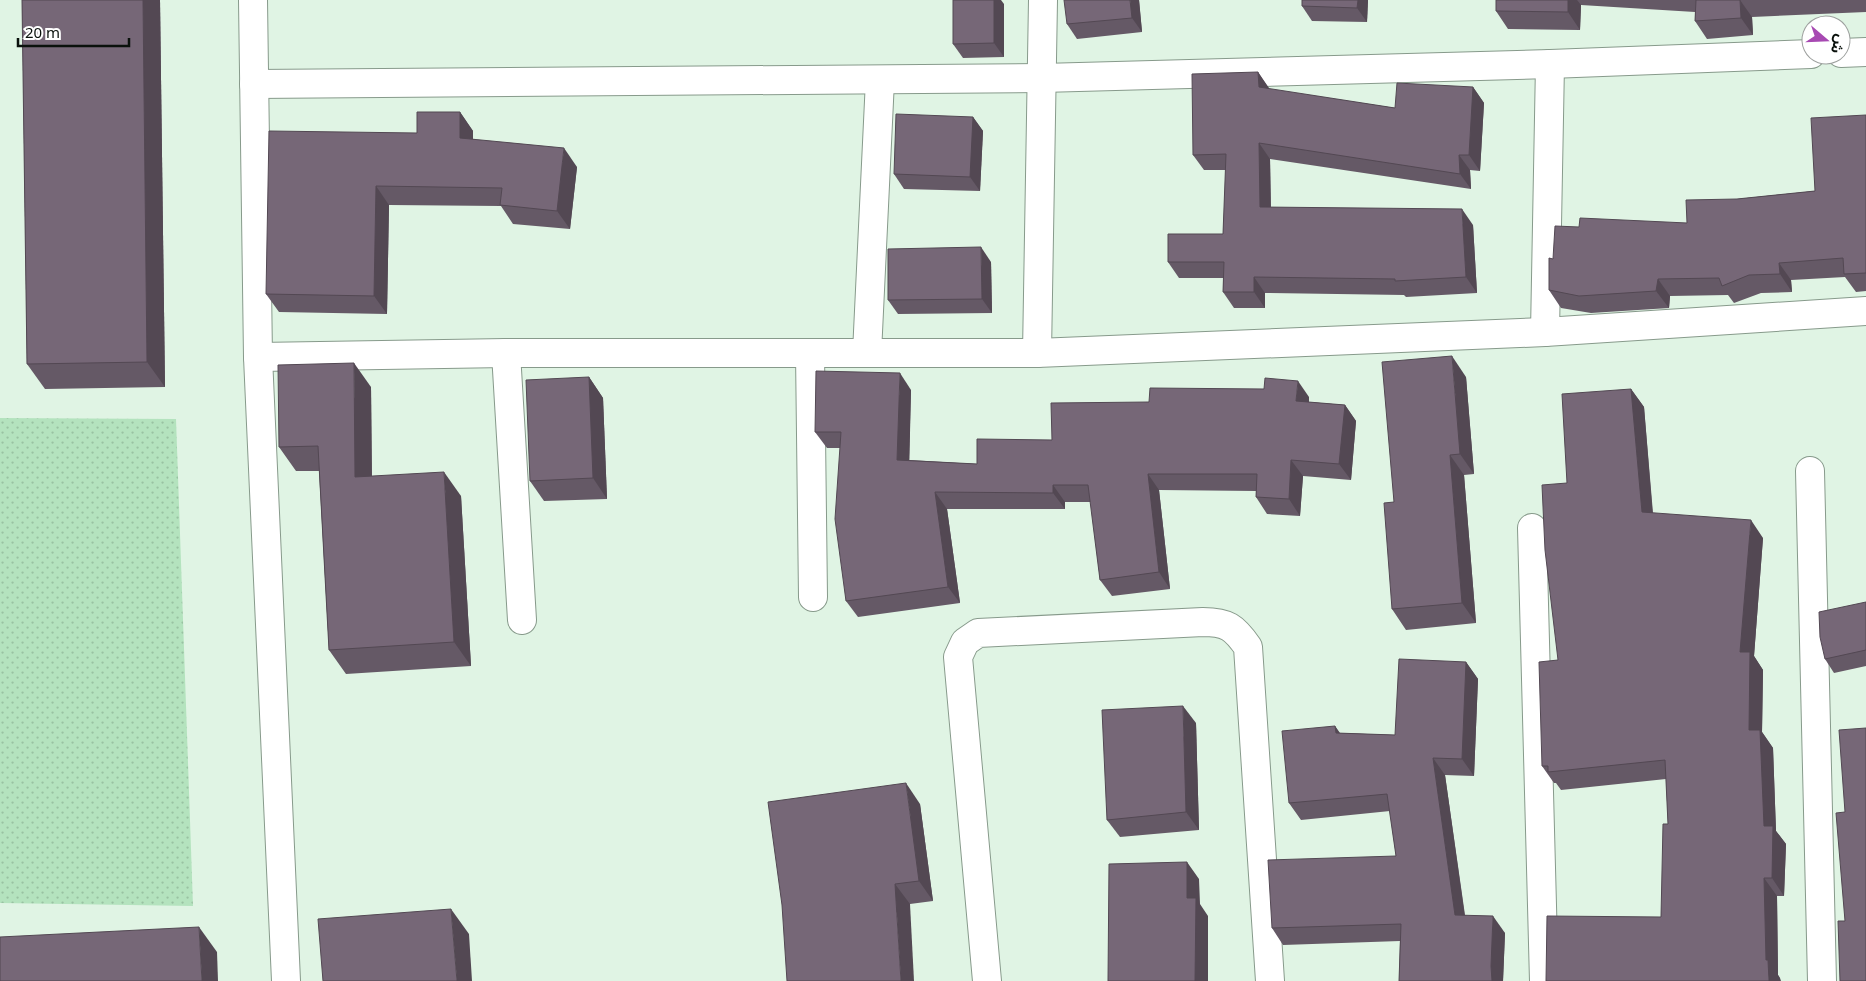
<svg xmlns="http://www.w3.org/2000/svg" width="1866" height="981" viewBox="0 0 1866 981" font-family="'Noto Sans','Noto Sans Arabic',sans-serif">
<style>
.grass{fill:url(#grass-dots)}
.lines{fill:none;stroke-linecap:round;stroke-linejoin:round}
.street-casing{stroke:#879a8b;stroke-width:30}
.street{stroke:#fff;stroke-width:28}
.wall{fill:#655966}
.shaded-wall{fill:#534853}
.building{fill:#766777;stroke:#534853}
</style>
<defs>
<pattern id="grass-dots" width="8" height="8" patternUnits="userSpaceOnUse" patternTransform="scale(1.25)"><rect width="8" height="8" fill="#b4e3be"/><path d="M2 2h.1M6 6h.1" fill="none" stroke="#99c2a2" stroke-width="1.8" stroke-linecap="round"/></pattern>
</defs>
<rect width="100%" height="100%" fill="#e0f4e4"/>
<path class="grass" d="M 0,418 L 176,419 L 193,906 L 0,903 Z"/>
<g class="lines">
<g class="street-casing">
<g id="street">
<path d="M 253,0 L 258,357 L 286,981"/>
<path d="M 1841,53 L 1866,52"/>
<path d="M 254,84 L 1042,78 L 1550,64 L 1811,54"/>
<path d="M 1545,332 L 1550,64"/>
<path d="M 506,353 L 522,620"/>
<path d="M 810,353 L 813,597"/>
<path d="M 867,353 L 880,80"/>
<path d="M 1037,353 L 1043,0"/>
<path d="M 258,357 L 506,353 L 1037,353 L 1545,332 L 1866,311"/>
<path d="M 1810,471 L 1822,981"/>
<path d="M 1532,528 L 1544,981"/>
<path d="M 987,981 L 958,657 L 965,642 L 978,633 L 1203,622 C 1227,622 1234,627 1248,647 L 1270,981"/>
</g>
</g>
<use href="#street" class="street"/>
</g>
<g class="wall">
<path d="M 22,0 L 160,0 L 165,387 L 45,389 L 27,364 Z"/>
<path d="M 1139,0 L 1142,32 L 1077,39 L 1067,24 Z"/>
<path d="M 1302,0 L 1368,0 L 1367,22 L 1312,21 L 1302,6 Z"/>
<path d="M 1496,0 L 1866,0 L 1866,12 L 1752,17 L 1753,35 L 1707,39 L 1695,21 L 1695,12 L 1581,5 L 1580,30 L 1508,29 L 1496,11 Z"/>
<path d="M 1004,4 L 1004,57 L 963,58 L 953,44 Z"/>
<path d="M 1258,72 L 1269,89 L 1395,108 L 1473,87 L 1484,103 L 1480,171 L 1470,170 L 1471,189 L 1270,159 L 1271,208 L 1473,225 L 1477,293 L 1406,297 L 1404,295 L 1265,293 L 1265,308 L 1234,308 L 1223,292 L 1223,278 L 1179,278 L 1168,262 L 1223,234 L 1226,170 L 1204,170 L 1193,155 Z"/>
<path d="M 460,112 L 473,131 L 473,139 L 577,167 L 570,229 L 513,224 L 501,206 L 389,205 L 387,314 L 279,312 L 266,294 L 417,133 Z"/>
<path d="M 1866,115 L 1866,291 L 1856,292 L 1845,277 L 1791,280 L 1792,292 L 1761,293 L 1734,303 L 1728,295 L 1670,296 L 1669,308 L 1591,313 L 1561,308 L 1549,290 L 1553,259 L 1579,227 L 1687,223 L 1737,199 L 1815,191 Z"/>
<path d="M 973,117 L 983,131 L 980,191 L 904,189 L 894,174 Z"/>
<path d="M 991,262 L 992,313 L 898,314 L 888,300 Z"/>
<path d="M 589,377 L 603,398 L 607,499 L 544,501 L 530,481 Z"/>
<path d="M 1466,377 L 1474,474 L 1464,475 L 1476,623 L 1406,630 L 1392,609 L 1394,502 Z"/>
<path d="M 371,387 L 372,476 L 461,496 L 471,666 L 346,674 L 329,650 L 319,471 L 296,471 L 279,447 Z"/>
<path d="M 1631,389 L 1644,407 L 1653,513 L 1763,538 L 1754,656 L 1763,670 L 1762,732 L 1773,748 L 1776,831 L 1786,844 L 1784,896 L 1777,896 L 1778,975 L 1780,978 L 1661,917 L 1668,824 L 1666,779 L 1561,790 L 1556,783 L 1554,783 L 1542,766 L 1558,660 L 1567,483 Z"/>
<path d="M 911,390 L 909,460 L 977,464 L 1052,440 L 1149,402 L 1309,397 L 1309,402 L 1345,405 L 1356,421 L 1351,480 L 1303,476 L 1300,516 L 1267,514 L 1256,497 L 1256,491 L 1159,490 L 1170,589 L 1112,596 L 1100,580 L 1091,502 L 1065,502 L 1065,509 L 947,509 L 960,603 L 858,617 L 846,601 L 840,448 L 827,448 L 815,432 Z"/>
<path d="M 1866,602 L 1866,666 L 1834,673 L 1825,659 Z"/>
<path d="M 1466,662 L 1478,679 L 1474,776 L 1445,775 L 1465,915 L 1505,933 L 1503,981 L 1399,981 L 1400,941 L 1283,945 L 1272,928 L 1396,856 L 1390,811 L 1301,820 L 1289,803 L 1335,726 L 1340,733 L 1395,735 Z"/>
<path d="M 1196,723 L 1199,830 L 1120,837 L 1107,820 Z"/>
<path d="M 920,804 L 933,901 L 910,904 L 787,981 Z"/>
</g>
<g class="shaded-wall">
<path d="M 143,0 L 160,0 L 165,387 L 147,362 Z"/>
<path d="M 994,0 L 1001,0 L 1004,4 L 1004,57 L 994,43 Z"/>
<path d="M 1130,0 L 1139,0 L 1142,32 L 1132,18 Z"/>
<path d="M 1358,0 L 1368,0 L 1367,22 L 1357,8 Z"/>
<path d="M 1568,0 L 1577,0 L 1581,5 L 1580,30 L 1568,12 Z"/>
<path d="M 1740,0 L 1752,17 L 1753,35 L 1741,18 Z"/>
<path d="M 1258,72 L 1269,88 L 1269,103 L 1259,87 Z"/>
<path d="M 1473,87 L 1484,103 L 1480,171 L 1469,155 Z"/>
<path d="M 460,112 L 473,131 L 473,156 L 460,138 Z"/>
<path d="M 973,117 L 983,131 L 980,191 L 970,177 Z"/>
<path d="M 1259,143 L 1270,159 L 1271,223 L 1260,207 Z"/>
<path d="M 564,148 L 577,167 L 570,229 L 557,211 Z"/>
<path d="M 1459,155 L 1470,170 L 1471,189 L 1460,174 Z"/>
<path d="M 376,186 L 389,205 L 387,314 L 374,296 Z"/>
<path d="M 1462,209 L 1473,225 L 1477,293 L 1466,277 Z"/>
<path d="M 981,247 L 991,262 L 992,313 L 982,299 Z"/>
<path d="M 1779,263 L 1791,280 L 1792,292 L 1780,274 Z"/>
<path d="M 1254,277 L 1265,293 L 1265,308 L 1254,292 Z"/>
<path d="M 1658,279 L 1670,296 L 1669,308 L 1656,291 Z"/>
<path d="M 1452,356 L 1466,377 L 1474,474 L 1460,454 Z"/>
<path d="M 354,363 L 371,387 L 372,502 L 355,477 Z"/>
<path d="M 900,373 L 911,390 L 909,476 L 897,460 Z"/>
<path d="M 589,377 L 603,398 L 607,499 L 593,478 Z"/>
<path d="M 1298,381 L 1309,397 L 1308,417 L 1296,401 Z"/>
<path d="M 1631,389 L 1644,407 L 1654,530 L 1642,512 Z"/>
<path d="M 1345,405 L 1356,421 L 1351,480 L 1339,464 Z"/>
<path d="M 1450,455 L 1464,475 L 1476,623 L 1462,603 Z"/>
<path d="M 1291,460 L 1303,476 L 1300,516 L 1289,499 Z"/>
<path d="M 444,472 L 461,496 L 471,666 L 454,642 Z"/>
<path d="M 1148,474 L 1159,490 L 1170,589 L 1159,572 Z"/>
<path d="M 1053,485 L 1065,502 L 1065,509 L 1053,493 Z"/>
<path d="M 935,492 L 947,509 L 960,603 L 948,587 Z"/>
<path d="M 1751,520 L 1763,538 L 1754,656 L 1763,670 L 1762,732 L 1773,748 L 1776,831 L 1786,844 L 1784,896 L 1772,878 L 1749,730 L 1740,652 Z"/>
<path d="M 1466,662 L 1478,679 L 1474,776 L 1462,759 Z"/>
<path d="M 1183,706 L 1196,723 L 1199,830 L 1186,812 Z"/>
<path d="M 1335,726 L 1346,743 L 1336,733 Z"/>
<path d="M 1433,758 L 1445,775 L 1467,932 L 1455,915 Z"/>
<path d="M 906,783 L 920,804 L 933,901 L 919,881 Z"/>
<path d="M 1187,862 L 1199,879 L 1200,904 L 1208,916 L 1208,981 L 1195,981 L 1187,898 Z"/>
<path d="M 1764,878 L 1777,896 L 1778,975 L 1780,978 L 1781,981 L 1769,981 L 1766,960 Z"/>
<path d="M 895,884 L 910,904 L 914,981 L 901,981 Z"/>
<path d="M 451,909 L 469,934 L 472,981 L 457,981 Z"/>
<path d="M 1493,916 L 1505,933 L 1503,981 L 1492,981 L 1491,966 Z"/>
<path d="M 199,927 L 217,952 L 218,981 L 202,981 Z"/>
</g>
<g class="building">
<path d="M 22,0 L 143,0 L 147,362 L 27,364 Z"/>
<path d="M 953,0 L 994,0 L 994,43 L 953,44 Z"/>
<path d="M 1064,0 L 1130,0 L 1132,18 L 1067,24 Z"/>
<path d="M 1302,0 L 1358,0 L 1357,8 L 1302,6 Z"/>
<path d="M 1496,0 L 1568,0 L 1568,12 L 1496,11 Z"/>
<path d="M 1696,0 L 1740,0 L 1741,18 L 1695,21 Z"/>
<path d="M 1258,72 L 1259,87 L 1395,108 L 1397,83 L 1473,87 L 1469,155 L 1459,155 L 1460,174 L 1259,143 L 1260,207 L 1462,209 L 1466,277 L 1395,281 L 1395,279 L 1254,277 L 1254,292 L 1223,292 L 1224,262 L 1168,262 L 1168,234 L 1223,234 L 1226,154 L 1193,155 L 1192,74 Z"/>
<path d="M 417,112 L 460,112 L 460,138 L 564,148 L 557,211 L 500,205 L 502,188 L 376,186 L 374,296 L 266,294 L 269,131 L 417,133 Z"/>
<path d="M 896,114 L 973,117 L 970,177 L 894,174 Z"/>
<path d="M 1866,115 L 1866,273 L 1844,274 L 1843,258 L 1779,263 L 1780,274 L 1749,275 L 1722,286 L 1719,278 L 1658,279 L 1656,291 L 1579,296 L 1549,290 L 1549,258 L 1553,259 L 1555,226 L 1579,227 L 1580,218 L 1687,223 L 1686,200 L 1737,199 L 1815,191 L 1811,118 Z"/>
<path d="M 981,247 L 982,299 L 888,300 L 888,249 Z"/>
<path d="M 1452,356 L 1460,454 L 1450,455 L 1462,603 L 1392,609 L 1384,503 L 1394,502 L 1382,362 Z"/>
<path d="M 354,363 L 355,477 L 444,472 L 454,642 L 329,650 L 318,446 L 279,447 L 278,365 Z"/>
<path d="M 816,371 L 900,373 L 897,460 L 977,464 L 977,439 L 1052,440 L 1051,403 L 1149,402 L 1150,388 L 1264,389 L 1265,378 L 1298,381 L 1296,401 L 1345,405 L 1339,464 L 1291,460 L 1289,499 L 1256,497 L 1257,474 L 1148,474 L 1159,572 L 1100,580 L 1088,485 L 1053,485 L 1053,493 L 935,492 L 948,587 L 846,601 L 835,519 L 841,432 L 815,432 Z"/>
<path d="M 589,377 L 593,478 L 530,481 L 526,380 Z"/>
<path d="M 1631,389 L 1642,512 L 1751,520 L 1740,652 L 1750,652 L 1749,730 L 1760,730 L 1764,826 L 1773,826 L 1772,878 L 1764,878 L 1766,960 L 1768,960 L 1769,981 L 1546,981 L 1547,916 L 1661,917 L 1663,824 L 1668,824 L 1665,760 L 1548,772 L 1548,766 L 1542,766 L 1539,662 L 1558,660 L 1545,550 L 1542,485 L 1567,483 L 1562,394 Z"/>
<path d="M 1866,602 L 1866,650 L 1825,659 L 1820,637 L 1819,612 Z"/>
<path d="M 1399,659 L 1466,662 L 1462,759 L 1433,758 L 1455,915 L 1493,916 L 1491,966 L 1492,981 L 1399,981 L 1401,924 L 1272,928 L 1268,860 L 1396,856 L 1387,794 L 1289,803 L 1282,731 L 1335,726 L 1336,733 L 1395,735 Z"/>
<path d="M 1183,706 L 1186,812 L 1107,820 L 1102,710 Z"/>
<path d="M 1866,728 L 1866,981 L 1840,981 L 1838,921 L 1845,921 L 1836,813 L 1845,812 L 1839,730 Z"/>
<path d="M 906,783 L 919,881 L 895,884 L 901,981 L 787,981 L 782,905 L 768,802 Z"/>
<path d="M 1187,862 L 1187,898 L 1196,898 L 1195,981 L 1108,981 L 1109,864 Z"/>
<path d="M 451,909 L 457,981 L 323,981 L 318,919 Z"/>
<path d="M 199,927 L 202,981 L 0,981 L 0,937 Z"/>
</g>
<g transform="translate(1826 40) rotate(109)"><circle r="24" fill="#ffffff" stroke="#9da09e"/>
<path d="M0-4L9 19L0 12L-9 19Z" fill="#a749b2"/>
<text y="-8" font-size="14" font-weight="bold" text-anchor="middle" fill="#0a110c">ش</text>
</g>
<path d="M18 38v8h111v-8" fill="none" stroke="#0a110c" stroke-width="2.5"/>
<text x="25" y="38" font-size="15" fill="#0a110c" stroke="#ffffff" stroke-width="4" paint-order="stroke">20 m</text>
</svg>
